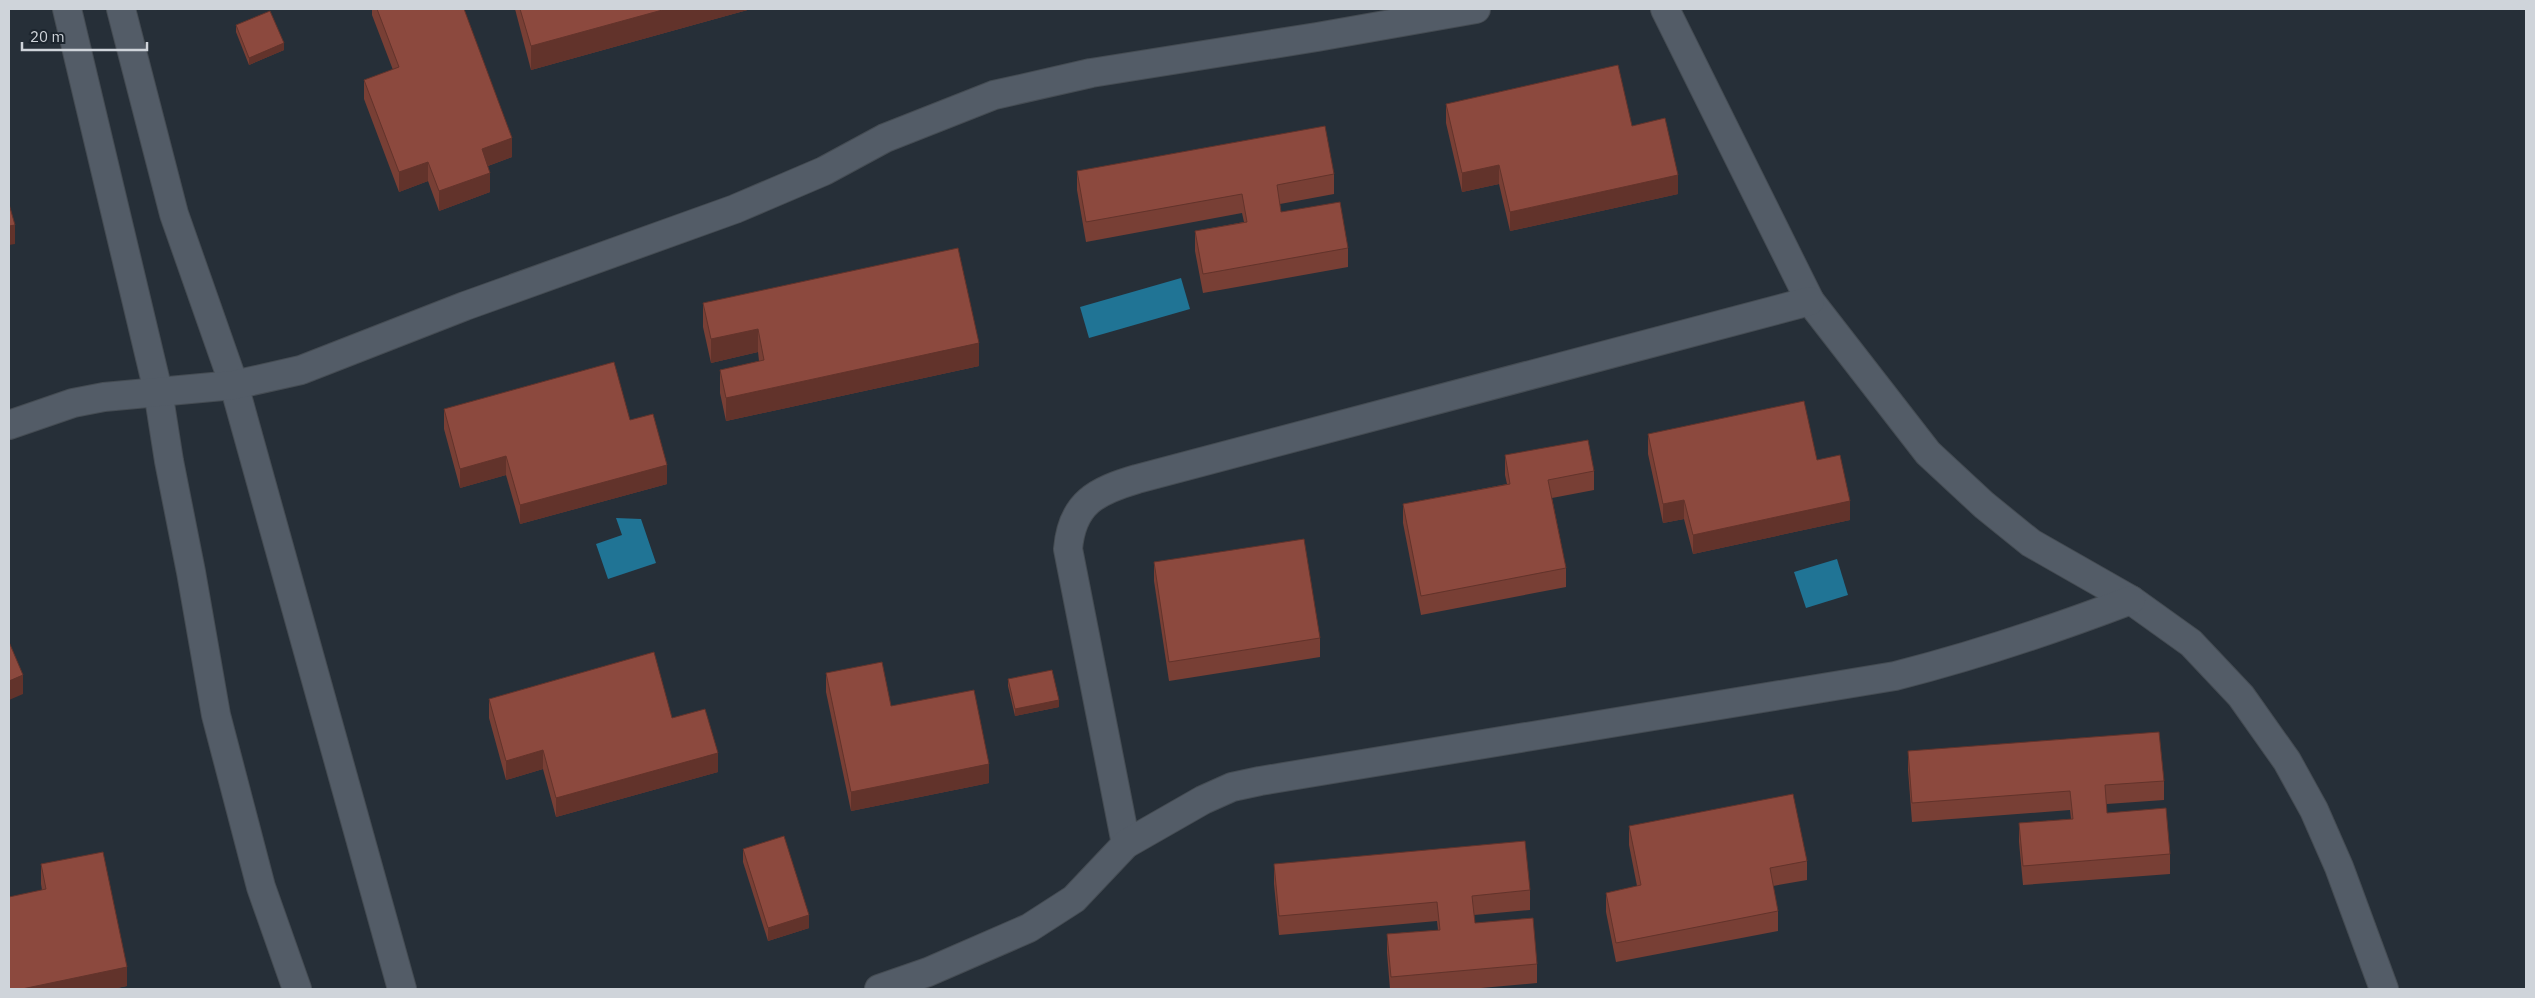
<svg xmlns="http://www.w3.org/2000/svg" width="2535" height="998" viewBox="0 0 2535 998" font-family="'IBM Plex Sans',sans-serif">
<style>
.water{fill:#207495}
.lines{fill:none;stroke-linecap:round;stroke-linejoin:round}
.street-casing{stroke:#454c53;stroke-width:30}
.street{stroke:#535c67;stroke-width:28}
.wall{fill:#783f35}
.shaded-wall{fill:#62332b}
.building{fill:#8c493e;stroke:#62332b}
</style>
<rect width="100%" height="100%" fill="#262f38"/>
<g class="water">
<path d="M 1181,278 L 1190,309 L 1089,338 L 1080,307 Z"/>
<path d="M 616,518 L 641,519 L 656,563 L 608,579 L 596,544 L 622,535 Z"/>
<path d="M 1837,559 L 1848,595 L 1806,608 L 1794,572 Z"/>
</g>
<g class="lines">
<g class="street-casing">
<g id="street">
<path d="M 67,9 L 158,391 L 169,461 L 191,572 L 216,715 L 261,887 L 297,989"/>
<path d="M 121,9 L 174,214 L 234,385 L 402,989"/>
<path d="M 1665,9 L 1810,301 L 1928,453 L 1984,505 L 2031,543 L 2131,600 L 2191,643 L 2241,696 L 2287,761 L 2314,810 L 2339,867 L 2384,989"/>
<path d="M 9,425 L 73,403 L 104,397 L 234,385 L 301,370 L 465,306 L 735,209 L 824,171 L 885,138 L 994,95 L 1091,73 L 1317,37 L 1476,9"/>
<path d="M 1126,844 L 1068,549 C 1072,503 1096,491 1137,479 L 1810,301"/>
<path d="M 879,989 L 928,972 L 1029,928 L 1074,899 L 1126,844 L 1203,800 L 1232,787 L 1260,781 L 1895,676 C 1978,655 2052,630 2131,600"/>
</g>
</g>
<use href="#street" class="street"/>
</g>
<g class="wall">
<path d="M 372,9 L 464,9 L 512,157 L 488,166 L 490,192 L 439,211 L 428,181 L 399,192 L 364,99 L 364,80 L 393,70 L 372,15 Z"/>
<path d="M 515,9 L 751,9 L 531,70 Z"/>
<path d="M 236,25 L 284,50 L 249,65 L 236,32 Z"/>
<path d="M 1446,104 L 1632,126 L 1678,194 L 1510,231 L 1499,184 L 1462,192 L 1446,123 Z"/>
<path d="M 1077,171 L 1334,174 L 1334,194 L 1280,204 L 1281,212 L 1348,248 L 1348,267 L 1203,293 L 1195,251 L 1195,231 L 1244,222 L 1242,213 L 1086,242 L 1077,190 Z"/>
<path d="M 703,303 L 979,366 L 726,421 L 720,393 L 720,370 L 759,361 L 758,352 L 711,363 L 703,327 Z"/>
<path d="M 444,409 L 630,420 L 667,484 L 520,524 L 506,475 L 460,488 L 444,429 Z"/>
<path d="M 1648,434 L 1817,460 L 1850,520 L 1693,554 L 1684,519 L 1663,523 L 1648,454 Z"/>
<path d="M 1505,455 L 1594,471 L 1594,490 L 1552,498 L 1566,568 L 1566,587 L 1421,615 L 1403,523 L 1403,504 L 1507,484 L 1505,475 Z"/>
<path d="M 1154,562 L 1320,638 L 1320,657 L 1169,681 L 1154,581 Z"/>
<path d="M 826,673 L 891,706 L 989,783 L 851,811 L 826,692 Z"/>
<path d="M 1008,679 L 1059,707 L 1015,716 L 1008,686 Z"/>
<path d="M 489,699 L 672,718 L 718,772 L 556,817 L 543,769 L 506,780 L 489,718 Z"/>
<path d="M 1908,751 L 2164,781 L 2164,800 L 2107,804 L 2107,813 L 2170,854 L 2170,874 L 2023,885 L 2019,842 L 2019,823 L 2071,819 L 2070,810 L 1912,822 L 1908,770 Z"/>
<path d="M 1629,826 L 1807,861 L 1807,880 L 1773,886 L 1778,911 L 1778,931 L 1616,962 L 1606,912 L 1606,893 L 1637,886 L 1629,845 Z"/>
<path d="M 743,849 L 809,928 L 768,941 L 743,862 Z"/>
<path d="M 41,864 L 127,986 L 112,989 L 9,989 L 42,890 L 41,884 Z"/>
<path d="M 1274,864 L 1530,890 L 1530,910 L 1474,915 L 1475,923 L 1537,964 L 1537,983 L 1470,989 L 1390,989 L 1387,953 L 1387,934 L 1438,930 L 1437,921 L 1279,935 L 1274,884 Z"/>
</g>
<g class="shaded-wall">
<path d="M 666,9 L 751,9 L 531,70 L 531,46 Z"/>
<path d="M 284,43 L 284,50 L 249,65 L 249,58 Z"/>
<path d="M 512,138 L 512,157 L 482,168 L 482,149 Z"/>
<path d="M 428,162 L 428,181 L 399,192 L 399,172 Z"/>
<path d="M 1499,165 L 1499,184 L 1462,192 L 1462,173 Z"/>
<path d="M 490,173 L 490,192 L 439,211 L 439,191 Z"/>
<path d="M 1678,175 L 1678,194 L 1510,231 L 1510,212 Z"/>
<path d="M 15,225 L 15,244 L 9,245 L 9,226 Z"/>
<path d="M 758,329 L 758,352 L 711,363 L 711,339 Z"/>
<path d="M 979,343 L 979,366 L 726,421 L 726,398 Z"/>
<path d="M 506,456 L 506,475 L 460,488 L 460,469 Z"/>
<path d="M 667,465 L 667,484 L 520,524 L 520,505 Z"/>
<path d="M 1684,500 L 1684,519 L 1663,523 L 1663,504 Z"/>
<path d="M 1850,501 L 1850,520 L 1693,554 L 1693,535 Z"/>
<path d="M 23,675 L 23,694 L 9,700 L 9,681 Z"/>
<path d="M 1059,700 L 1059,707 L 1015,716 L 1015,709 Z"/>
<path d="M 543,750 L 543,769 L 506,780 L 506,761 Z"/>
<path d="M 718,753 L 718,772 L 556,817 L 556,798 Z"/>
<path d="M 989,764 L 989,783 L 851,811 L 851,792 Z"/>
<path d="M 809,915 L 809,928 L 768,941 L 768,928 Z"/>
<path d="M 127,967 L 127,986 L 112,989 L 22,989 Z"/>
</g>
<g class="building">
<path d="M 377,9 L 464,9 L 512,138 L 482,149 L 490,173 L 439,191 L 428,162 L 399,172 L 364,80 L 399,67 Z"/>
<path d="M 520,9 L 666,9 L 531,46 Z"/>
<path d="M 270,11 L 284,43 L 249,58 L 236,25 Z"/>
<path d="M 1618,65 L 1632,126 L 1665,118 L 1678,175 L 1510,212 L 1499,165 L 1462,173 L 1446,104 Z"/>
<path d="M 1325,126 L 1334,174 L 1277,185 L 1281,212 L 1340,202 L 1348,248 L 1203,274 L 1195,231 L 1247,222 L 1242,194 L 1086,222 L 1077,171 Z"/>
<path d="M 9,204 L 15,225 L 9,226 Z"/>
<path d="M 958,248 L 979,343 L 726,398 L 720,370 L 764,360 L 758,329 L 711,339 L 703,303 Z"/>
<path d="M 614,362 L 630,420 L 653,414 L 667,465 L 520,505 L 506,456 L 460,469 L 444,409 Z"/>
<path d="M 1804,401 L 1817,460 L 1840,455 L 1850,501 L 1693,535 L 1684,500 L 1663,504 L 1648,434 Z"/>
<path d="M 1588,440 L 1594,471 L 1548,480 L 1566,568 L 1421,596 L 1403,504 L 1510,484 L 1505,455 Z"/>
<path d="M 1304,539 L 1320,638 L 1169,662 L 1154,562 Z"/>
<path d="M 9,642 L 23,675 L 9,681 Z"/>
<path d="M 654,652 L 672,718 L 705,709 L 718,753 L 556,798 L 543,750 L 506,761 L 489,699 Z"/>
<path d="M 882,662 L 891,706 L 974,690 L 989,764 L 851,792 L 826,673 Z"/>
<path d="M 1052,670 L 1059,700 L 1015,709 L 1008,679 Z"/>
<path d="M 2159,732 L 2164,781 L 2105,785 L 2107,813 L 2166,808 L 2170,854 L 2023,866 L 2019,823 L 2073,819 L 2070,791 L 1912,803 L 1908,751 Z"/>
<path d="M 1793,794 L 1807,861 L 1770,868 L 1778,911 L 1616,943 L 1606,893 L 1641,885 L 1629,826 Z"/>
<path d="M 784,836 L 809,915 L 768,928 L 743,849 Z"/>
<path d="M 1525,841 L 1530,890 L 1472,896 L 1475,923 L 1533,918 L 1537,964 L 1391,977 L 1387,934 L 1440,930 L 1437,902 L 1279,916 L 1274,864 Z"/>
<path d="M 103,852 L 127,967 L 22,989 L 9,989 L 9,897 L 46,889 L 41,864 Z"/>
</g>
<rect width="2535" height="998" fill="none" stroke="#cfd4da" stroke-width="20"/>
<path d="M22 42v8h125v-8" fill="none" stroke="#cfd4da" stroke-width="2.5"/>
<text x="30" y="42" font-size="15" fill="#cfd4da" stroke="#1c252e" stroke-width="4" paint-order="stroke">20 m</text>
</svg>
